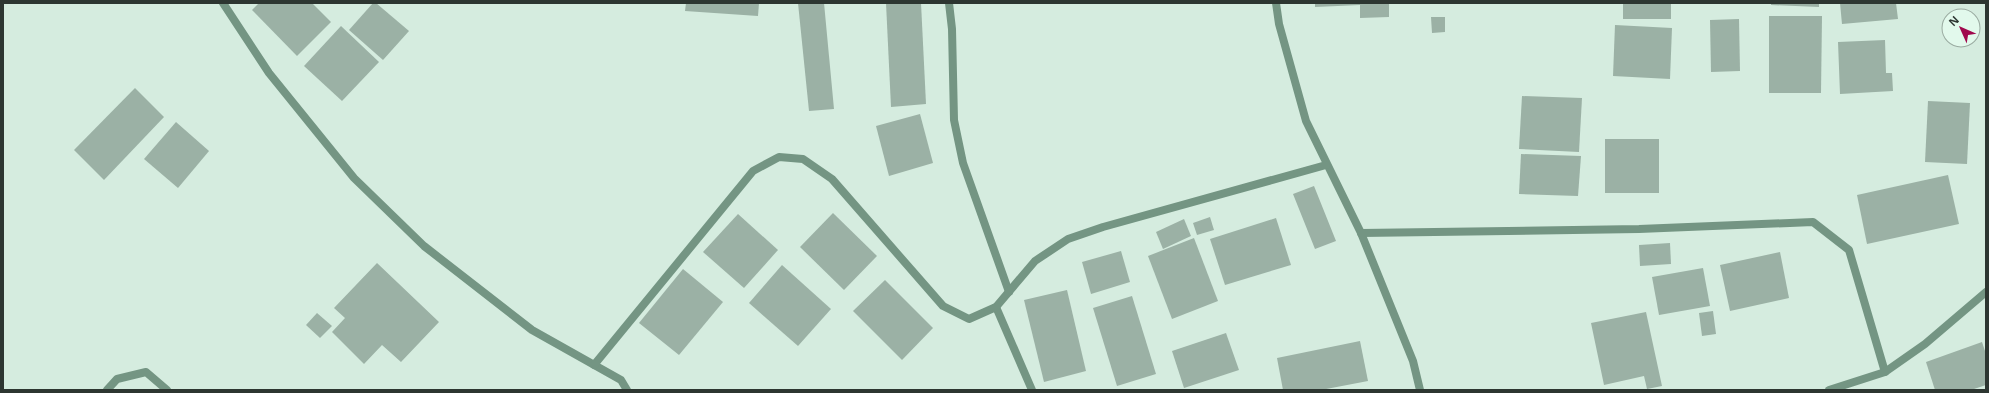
<svg xmlns="http://www.w3.org/2000/svg" width="1989" height="393" viewBox="0 0 1989 393" font-family="'Open Sans',sans-serif">
<style>
.building{fill:#9bb1a5}
.lines{fill:none;stroke-linecap:round;stroke-linejoin:round}
.minor{stroke:#749583;stroke-width:8}
</style>
<rect width="100%" height="100%" fill="#d5ecdf"/>
<g class="building">
<path d="M 259,3 L 312,3 L 331,22 L 297,56 L 252,10 Z"/>
<path d="M 373,3 L 376,3 L 409,31 L 383,60 L 349,30 Z"/>
<path d="M 686,3 L 759,3 L 758,16 L 685,11 Z"/>
<path d="M 798,3 L 824,3 L 834,109 L 809,111 Z"/>
<path d="M 886,3 L 921,3 L 926,104 L 891,107 Z"/>
<path d="M 1315,3 L 1389,3 L 1389,17 L 1360,18 L 1360,5 L 1315,7 Z"/>
<rect x="1623" y="3" width="48" height="16"/>
<path d="M 1771,3 L 1819,3 L 1819,7 L 1771,5 Z"/>
<path d="M 1840,3 L 1896,3 L 1898,19 L 1842,24 Z"/>
<path d="M 1769,16 L 1822,16 L 1821,93 L 1769,93 Z"/>
<path d="M 1431,17 L 1445,17 L 1445,32 L 1432,33 Z"/>
<path d="M 1739,19 L 1740,71 L 1711,72 L 1710,20 Z"/>
<path d="M 1615,25 L 1672,28 L 1670,79 L 1613,76 Z"/>
<path d="M 341,26 L 379,62 L 342,101 L 304,66 Z"/>
<path d="M 1885,40 L 1886,73 L 1892,73 L 1893,91 L 1840,94 L 1838,42 Z"/>
<path d="M 135,88 L 164,117 L 104,180 L 74,150 Z"/>
<path d="M 1522,96 L 1582,98 L 1579,152 L 1519,149 Z"/>
<path d="M 1928,101 L 1970,103 L 1967,164 L 1925,162 Z"/>
<path d="M 920,114 L 933,163 L 889,176 L 876,126 Z"/>
<path d="M 176,122 L 209,151 L 178,188 L 144,159 Z"/>
<rect x="1605" y="139" width="54" height="54"/>
<path d="M 1521,154 L 1581,156 L 1578,196 L 1519,194 Z"/>
<path d="M 1948,175 L 1959,224 L 1867,244 L 1857,195 Z"/>
<path d="M 1314,186 L 1336,241 L 1315,249 L 1293,194 Z"/>
<path d="M 833,213 L 877,256 L 844,290 L 800,247 Z"/>
<path d="M 738,214 L 778,250 L 744,288 L 703,252 Z"/>
<path d="M 1210,217 L 1214,230 L 1197,235 L 1193,223 Z"/>
<path d="M 1276,218 L 1291,265 L 1225,285 L 1210,239 Z"/>
<path d="M 1184,219 L 1191,236 L 1163,249 L 1156,232 Z"/>
<path d="M 1194,238 L 1218,301 L 1172,319 L 1148,256 Z"/>
<path d="M 1670,243 L 1671,264 L 1640,266 L 1639,245 Z"/>
<path d="M 1121,251 L 1130,282 L 1091,294 L 1082,262 Z"/>
<path d="M 1780,252 L 1789,298 L 1730,311 L 1720,265 Z"/>
<path d="M 377,263 L 439,322 L 401,362 L 382,345 L 364,364 L 332,332 L 345,318 L 334,308 Z"/>
<path d="M 782,265 L 831,309 L 798,346 L 749,303 Z"/>
<path d="M 1703,268 L 1710,306 L 1659,315 L 1652,277 Z"/>
<path d="M 683,269 L 723,302 L 679,355 L 639,323 Z"/>
<path d="M 885,280 L 933,328 L 902,360 L 853,311 Z"/>
<path d="M 1067,290 L 1086,371 L 1044,382 L 1024,300 Z"/>
<path d="M 1132,296 L 1156,374 L 1117,386 L 1093,308 Z"/>
<path d="M 1713,311 L 1716,334 L 1702,336 L 1699,313 Z"/>
<path d="M 1646,312 L 1662,386 L 1647,389 L 1644,376 L 1604,385 L 1591,323 Z"/>
<path d="M 317,313 L 332,326 L 320,338 L 306,325 Z"/>
<path d="M 1226,333 L 1239,370 L 1184,388 L 1172,351 Z"/>
<path d="M 1360,341 L 1368,381 L 1321,390 L 1283,390 L 1277,358 Z"/>
<path d="M 1982,342 L 1986,354 L 1986,385 L 1971,390 L 1935,390 L 1926,362 Z"/>
</g>
<g class="lines">
<g class="minor">
<path d="M 223,3 L 269,73 L 354,178 L 424,246 L 532,330 L 621,380 L 627,390"/>
<path d="M 949,3 L 952,29 L 954,120 L 963,163 L 1009,292"/>
<path d="M 1276,3 L 1279,24 L 1306,121 L 1361,233 L 1413,361 L 1420,390"/>
<path d="M 1361,233 L 1639,229 L 1813,222 L 1849,250 L 1885,372"/>
<path d="M 996,307 L 1032,390"/>
<path d="M 594,365 L 753,171 L 779,157 L 803,159 L 832,179 L 943,306 L 969,319 L 996,307 L 1035,261 L 1068,239 L 1103,227 L 1326,165"/>
<path d="M 107,390 L 117,379 L 146,372 L 167,390"/>
<path d="M 1829,390 L 1885,372 L 1925,344 L 1986,292"/>
</g>
</g>
<rect width="1989" height="393" fill="none" stroke="#2d3631" stroke-width="8"/>
<g transform="translate(1961 28) rotate(315)"><circle r="19" fill="#e2f9ec" stroke="#9aaba1"/>
<path d="M0-3L7 15L0 10L-7 15Z" fill="#a0084d"/>
<text y="-6" font-size="11" font-weight="bold" text-anchor="middle" fill="#2d3631">N</text>
</g>
</svg>
